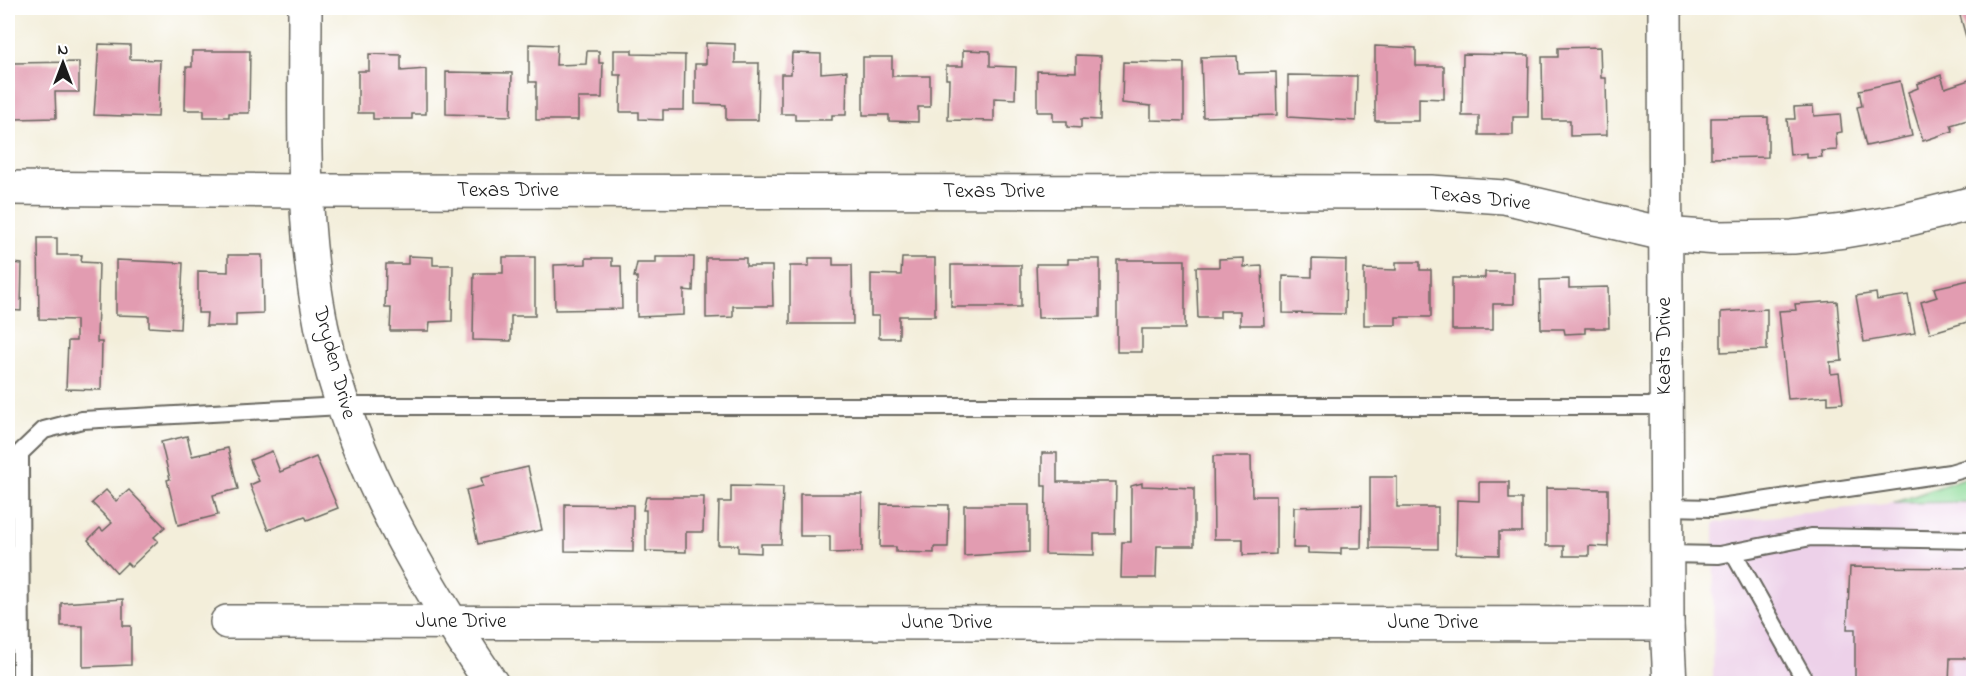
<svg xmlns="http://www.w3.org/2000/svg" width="1981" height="691" viewBox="0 0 1981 691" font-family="'Indie Flower',sans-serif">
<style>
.built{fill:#edd1e9}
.green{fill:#8ddb99;stroke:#547c5a;stroke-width:1.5}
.building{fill:#e29cb1}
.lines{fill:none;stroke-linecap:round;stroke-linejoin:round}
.service-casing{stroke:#67665e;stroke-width:20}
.minor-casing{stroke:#67665e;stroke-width:36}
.tertiary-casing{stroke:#67665e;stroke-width:36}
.service{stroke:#fff;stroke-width:16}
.minor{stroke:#fff;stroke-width:33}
.tertiary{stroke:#fff;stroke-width:33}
.labels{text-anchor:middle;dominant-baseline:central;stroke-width:4.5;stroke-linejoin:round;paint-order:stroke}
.street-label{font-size:21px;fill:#1c1c1c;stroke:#fff}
</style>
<rect width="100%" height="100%" fill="#fff"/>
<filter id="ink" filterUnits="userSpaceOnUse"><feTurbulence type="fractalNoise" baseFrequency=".0167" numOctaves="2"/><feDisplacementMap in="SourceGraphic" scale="12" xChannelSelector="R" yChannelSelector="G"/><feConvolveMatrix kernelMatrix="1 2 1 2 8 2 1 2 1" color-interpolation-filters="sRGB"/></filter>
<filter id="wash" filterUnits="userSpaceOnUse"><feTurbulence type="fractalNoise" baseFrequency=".008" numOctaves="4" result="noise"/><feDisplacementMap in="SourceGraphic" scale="24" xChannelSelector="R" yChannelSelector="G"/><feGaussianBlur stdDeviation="1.35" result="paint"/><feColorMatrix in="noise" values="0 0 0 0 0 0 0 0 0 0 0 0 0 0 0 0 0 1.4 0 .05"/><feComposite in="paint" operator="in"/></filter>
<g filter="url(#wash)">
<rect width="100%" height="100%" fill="#f3eeda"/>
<path class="built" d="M 1973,502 L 1973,683 L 1713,684 L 1714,523 L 1894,503 Z"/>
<path class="green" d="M 1973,475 L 1973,502 L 1894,503 Z"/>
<g id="blocks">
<g class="building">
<path d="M 1958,8 L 1974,8 L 1974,42 L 1968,44 Z"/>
<path d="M 706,43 L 735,44 L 735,63 L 759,63 L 758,120 L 726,120 L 726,105 L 695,104 L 695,64 L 706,64 Z"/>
<path d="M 99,44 L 130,45 L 130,59 L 160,60 L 158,117 L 94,115 Z"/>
<path d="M 529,44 L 557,45 L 556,65 L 586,64 L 587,51 L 599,51 L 599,63 L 603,63 L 602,98 L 578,98 L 578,120 L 536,120 L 536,82 L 529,82 Z"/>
<path d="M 1375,46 L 1416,48 L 1416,66 L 1444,66 L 1444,99 L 1419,98 L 1419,121 L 1375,121 Z"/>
<path d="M 1600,47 L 1601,78 L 1606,78 L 1607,135 L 1570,136 L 1570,120 L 1543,120 L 1542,57 L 1558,57 L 1558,48 Z"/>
<path d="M 614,50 L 632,50 L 632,54 L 685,55 L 684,110 L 663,110 L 663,120 L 639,119 L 639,112 L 620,112 L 621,75 L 614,75 Z"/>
<path d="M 963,50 L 990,51 L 990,66 L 1016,67 L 1015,99 L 994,98 L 994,121 L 948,120 L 949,79 L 946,79 L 946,66 L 963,66 Z"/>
<path d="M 192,51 L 250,51 L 249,113 L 229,113 L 229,117 L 204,117 L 204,110 L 185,110 L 186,67 L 192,67 Z"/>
<path d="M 792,53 L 821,54 L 821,73 L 847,71 L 846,115 L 832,115 L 832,120 L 795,120 L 795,114 L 781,114 L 781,74 L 791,74 Z"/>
<path d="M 369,54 L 401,55 L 401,71 L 426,69 L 426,114 L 412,114 L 412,119 L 373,119 L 373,113 L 358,113 L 358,71 L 369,71 Z"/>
<path d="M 1463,54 L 1529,55 L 1528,117 L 1513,117 L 1513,135 L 1479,135 L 1479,116 L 1462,116 Z"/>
<path d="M 1076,55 L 1101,56 L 1100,120 L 1081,119 L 1081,128 L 1067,127 L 1067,121 L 1053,121 L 1053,112 L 1037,112 L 1037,71 L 1076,72 Z"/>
<path d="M 1237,56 L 1238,73 L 1276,72 L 1277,115 L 1203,117 L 1201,57 Z"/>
<path d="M 863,57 L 892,57 L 892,76 L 930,76 L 930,107 L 918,107 L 918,122 L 889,121 L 889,115 L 863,115 Z"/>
<path d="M 79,62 L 79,92 L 55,92 L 56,118 L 14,119 L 13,78 L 9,78 L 13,63 Z"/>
<path d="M 1123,62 L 1184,63 L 1184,121 L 1151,120 L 1151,106 L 1122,103 Z"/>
<path d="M 446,72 L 512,73 L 511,116 L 446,114 Z"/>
<path d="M 1288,75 L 1357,76 L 1356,121 L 1288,117 Z"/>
<path d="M 1941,75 L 1945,88 L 1972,79 L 1974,118 L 1951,125 L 1953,131 L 1923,141 L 1908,92 L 1918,88 L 1917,84 Z"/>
<path d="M 1900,81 L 1912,136 L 1866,146 L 1857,107 L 1862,106 L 1859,90 Z"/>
<path d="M 1813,106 L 1814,116 L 1840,114 L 1842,132 L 1836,133 L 1837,150 L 1821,151 L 1822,157 L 1807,158 L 1807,153 L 1790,155 L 1787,119 L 1795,119 L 1794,107 Z"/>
<path d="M 1768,117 L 1768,157 L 1711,158 L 1711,118 Z"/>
<path d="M 38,238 L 57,238 L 57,255 L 82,255 L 81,262 L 99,263 L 97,342 L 102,342 L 101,390 L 66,389 L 68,341 L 76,341 L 76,320 L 39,319 Z"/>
<path d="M 8,255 L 12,255 L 12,263 L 22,264 L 21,311 L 8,310 Z"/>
<path d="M 228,255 L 262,255 L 263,313 L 236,314 L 236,326 L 206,326 L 207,313 L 198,313 L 198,271 L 228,272 Z"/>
<path d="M 408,256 L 433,257 L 433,265 L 453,265 L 452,321 L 430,322 L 429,331 L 390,331 L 391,308 L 385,308 L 386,264 L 408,264 Z"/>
<path d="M 503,257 L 535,257 L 535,316 L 511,316 L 511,341 L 473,340 L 474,273 L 503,273 Z"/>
<path d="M 656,257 L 694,257 L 693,291 L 684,290 L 684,315 L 637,317 L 637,277 L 634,277 L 637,263 L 656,263 Z"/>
<path d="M 586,258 L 612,258 L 612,266 L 621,266 L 622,309 L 555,310 L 554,265 L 586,264 Z"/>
<path d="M 706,258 L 746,258 L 746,266 L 772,266 L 773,306 L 733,306 L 733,317 L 706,318 Z"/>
<path d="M 809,258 L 833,258 L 833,265 L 852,265 L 853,324 L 790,324 L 790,266 L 809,266 Z"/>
<path d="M 902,258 L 935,258 L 935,316 L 899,316 L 899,338 L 879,338 L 879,316 L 871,316 L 871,274 L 901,275 Z"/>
<path d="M 1244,258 L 1244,267 L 1262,266 L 1264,325 L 1240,325 L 1240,311 L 1220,311 L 1220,318 L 1198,318 L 1196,267 L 1219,267 L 1219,259 Z"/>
<path d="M 1068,259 L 1100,259 L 1100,317 L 1038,318 L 1036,264 L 1068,264 Z"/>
<path d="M 1312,259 L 1346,260 L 1345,314 L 1283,313 L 1283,276 L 1312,277 Z"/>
<path d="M 116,260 L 183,263 L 180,329 L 149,327 L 149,316 L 116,315 Z"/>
<path d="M 1117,260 L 1185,260 L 1185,329 L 1142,329 L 1142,352 L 1117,352 Z"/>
<path d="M 1396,262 L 1420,262 L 1420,270 L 1431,270 L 1431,317 L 1396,317 L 1396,325 L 1364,325 L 1364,269 L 1396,270 Z"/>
<rect x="951" y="265" width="70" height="42"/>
<path d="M 1485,272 L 1514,272 L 1514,304 L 1493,304 L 1493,330 L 1452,330 L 1452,278 L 1485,278 Z"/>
<path d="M 1569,279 L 1569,288 L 1608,287 L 1609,328 L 1585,328 L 1585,333 L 1565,334 L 1564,329 L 1541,329 L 1540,280 Z"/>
<path d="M 1974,279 L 1974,320 L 1930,333 L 1921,302 L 1937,297 L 1934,288 Z"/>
<path d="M 1876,293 L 1877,300 L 1908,295 L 1915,333 L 1864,342 L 1856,296 Z"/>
<path d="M 1837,301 L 1842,361 L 1830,362 L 1831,374 L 1839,373 L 1843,403 L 1828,404 L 1828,396 L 1788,399 L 1779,311 L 1796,310 L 1795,304 Z"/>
<path d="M 1767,309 L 1767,350 L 1721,352 L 1721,312 Z"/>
<path d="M 187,436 L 192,456 L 228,448 L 238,489 L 213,495 L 218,515 L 178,525 L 167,480 L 170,479 L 161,442 Z"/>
<path d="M 272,451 L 280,472 L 316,457 L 338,508 L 307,520 L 305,516 L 268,530 L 250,485 L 259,481 L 250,460 Z"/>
<path d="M 1042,453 L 1057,453 L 1057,482 L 1116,482 L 1115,534 L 1094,534 L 1094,555 L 1045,554 L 1046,486 L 1042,486 Z"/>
<path d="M 1213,456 L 1251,456 L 1252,496 L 1276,496 L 1276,554 L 1243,555 L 1243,539 L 1214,539 Z"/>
<path d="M 528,467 L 542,530 L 478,544 L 466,490 L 483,486 L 481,478 Z"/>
<path d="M 1370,477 L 1397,477 L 1397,507 L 1438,507 L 1438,549 L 1370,548 Z"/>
<path d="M 1479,482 L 1509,482 L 1509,499 L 1522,499 L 1522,532 L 1499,532 L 1499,555 L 1456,554 L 1457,500 L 1479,501 Z"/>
<path d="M 1142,483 L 1142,486 L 1194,488 L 1194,546 L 1157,546 L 1156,578 L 1121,578 L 1122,542 L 1131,542 L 1131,486 Z"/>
<path d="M 731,486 L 783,487 L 781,544 L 761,544 L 761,553 L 738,552 L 738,545 L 718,545 L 719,502 L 731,502 Z"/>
<path d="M 1546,488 L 1608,489 L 1608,547 L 1589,546 L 1589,556 L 1564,556 L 1564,546 L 1546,546 Z"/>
<path d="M 106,490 L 116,501 L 129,490 L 165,527 L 154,537 L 158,541 L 131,567 L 127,563 L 117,573 L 88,540 L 100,528 L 103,531 L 112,523 L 92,503 Z"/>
<path d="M 800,494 L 862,494 L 862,552 L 830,553 L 830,536 L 800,536 Z"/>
<path d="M 646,497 L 704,497 L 703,532 L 686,532 L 686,552 L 646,551 L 646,510 L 643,510 Z"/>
<path d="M 565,504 L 633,505 L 633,552 L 565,551 Z"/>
<path d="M 881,504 L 949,505 L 948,547 L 934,547 L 934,553 L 896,552 L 896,547 L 880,547 Z"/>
<path d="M 964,505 L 1029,505 L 1029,552 L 964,556 Z"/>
<path d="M 1362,505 L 1361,548 L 1341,548 L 1341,554 L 1308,553 L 1308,548 L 1293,548 L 1294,507 Z"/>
<path d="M 1850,567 L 1974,568 L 1974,658 L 1950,658 L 1949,684 L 1855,684 L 1855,629 L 1847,629 Z"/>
<path d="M 123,599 L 123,626 L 131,626 L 131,665 L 83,667 L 83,626 L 61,626 L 61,603 Z"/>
</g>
</g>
</g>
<g filter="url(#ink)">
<use href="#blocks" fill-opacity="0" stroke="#67665e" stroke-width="1.5"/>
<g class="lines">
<g class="service-casing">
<g id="service">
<path d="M 1666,507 L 1713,508 L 1950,473 L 1974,466"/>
<path d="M 1733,552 L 1802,675 L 1802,684"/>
<path d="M 1667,554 L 1719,555 L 1811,537 L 1974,540"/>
<path d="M 21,684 L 20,453 L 44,430 L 82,420 L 342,406 L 1666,406"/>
</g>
</g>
<g class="minor-casing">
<g id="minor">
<path d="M 305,8 C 305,106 301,205 317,302 C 339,441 414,569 492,684"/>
<path d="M 8,188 L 305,191 L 1431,192 L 1504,197 L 1664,234 L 1718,238 L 1793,237 L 1844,231 L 1897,222 L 1974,203"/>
<path d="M 227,622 L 1667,624"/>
</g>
</g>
<g class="tertiary-casing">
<path id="tertiary" d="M 1665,8 L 1667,624 L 1670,684"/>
</g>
<use href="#service" class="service"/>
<use href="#minor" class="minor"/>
<use href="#tertiary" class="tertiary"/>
</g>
</g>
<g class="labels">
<g class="street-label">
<text x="508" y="191">Texas Drive</text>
<text x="994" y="192">Texas Drive</text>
<text transform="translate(1480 199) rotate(6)">Texas Drive</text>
<text transform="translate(1665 346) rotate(-90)">Keats Drive</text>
<text transform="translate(334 363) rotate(75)">Dryden Drive</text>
<text x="461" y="622">June Drive</text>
<text x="947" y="623">June Drive</text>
<text x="1433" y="623">June Drive</text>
</g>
</g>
<rect width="1981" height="691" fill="none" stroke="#fff" stroke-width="30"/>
<g transform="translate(63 63)" stroke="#ffffff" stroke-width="4.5" paint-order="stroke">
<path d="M0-4.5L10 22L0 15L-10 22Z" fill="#1c1c1c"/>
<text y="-9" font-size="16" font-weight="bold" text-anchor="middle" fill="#1c1c1c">N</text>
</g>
</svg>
